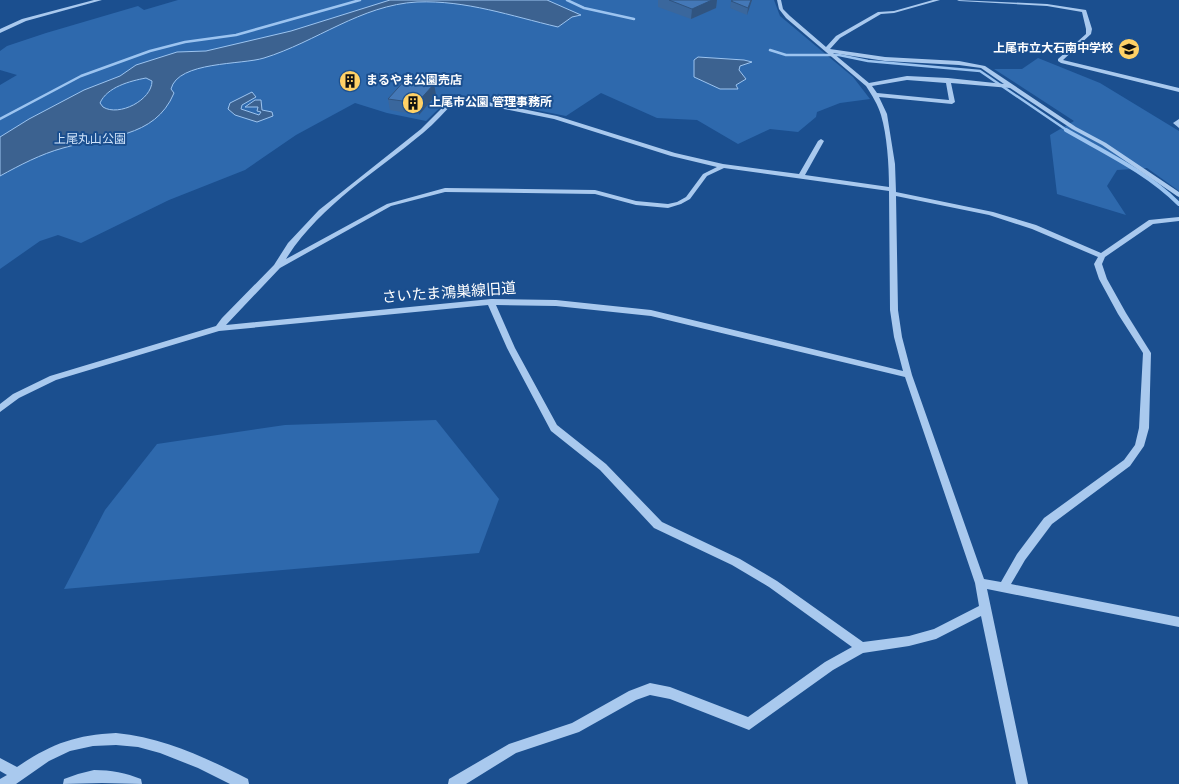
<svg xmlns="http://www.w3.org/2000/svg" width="1179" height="784" viewBox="0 0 1179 784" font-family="Overpass,'Noto Sans JP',sans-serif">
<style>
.green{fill:#2e69ad}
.water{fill:#3c6290;stroke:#9cc4f0;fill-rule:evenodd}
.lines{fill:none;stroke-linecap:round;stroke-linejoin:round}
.stream-far1{stroke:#9cc4f0;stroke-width:2.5}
.stream{stroke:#9cc4f0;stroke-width:4}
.minor{fill:#a9c9ee;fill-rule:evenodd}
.wall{fill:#3a679d}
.shaded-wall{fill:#305480}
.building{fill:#4478b7;stroke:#305480}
.labels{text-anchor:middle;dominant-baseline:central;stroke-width:4;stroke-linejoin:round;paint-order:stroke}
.far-poi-label{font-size:12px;font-weight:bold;fill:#fff;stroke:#1b4f8f;text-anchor:start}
.far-park-label{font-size:12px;fill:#cfe3fa;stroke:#1b4f8f}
.street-label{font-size:15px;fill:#fff;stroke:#1b4f8f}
</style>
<rect width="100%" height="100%" fill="#1b4f8f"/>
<g class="green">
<path d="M 178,0 L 774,0 L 780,16 L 853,77 L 870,99 L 840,103 L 817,112 L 816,117 L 798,132 L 770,129 L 738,144 L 697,120 L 657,118 L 601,93 L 566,116 L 454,94 L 426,121 L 387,113 L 355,103 L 296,135 L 245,170 L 169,200 L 81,243 L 58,235 L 40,241 L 0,269 L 0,85 L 17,75 L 0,70 L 0,51 L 7,46 L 46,33 L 138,6 L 144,10 Z"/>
<path d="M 1038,58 L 1100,83 L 1179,131 L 1179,191 L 1147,168 L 1117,170 L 1107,186 L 1126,215 L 1057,194 L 1050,135 L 1074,121 L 994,69 L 1022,69 Z"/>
<path d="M 436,420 L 499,499 L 479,553 L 64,589 L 105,510 L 157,444 L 285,425 Z"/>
</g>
<g class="water">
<path d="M 390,0 L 547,0 L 581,15 L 572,17 L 558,27 C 511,16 466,0 417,2 C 361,5 316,42 264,58 C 242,65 178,61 171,89 L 174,93 C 155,139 105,136 63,148 C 41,154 20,165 0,176 L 0,137 L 29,119 L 84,90 L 120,76 L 136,65 L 177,52 L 206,51 L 291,31 ZM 146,78 L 152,81 C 152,100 119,117 103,107 L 100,103 C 107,87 130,81 146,78 Z"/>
<path d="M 698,57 L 744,60 L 752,62 L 740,66 L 739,70 L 746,79 L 736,85 L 738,89 L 720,89 L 694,77 L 694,60 Z"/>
<path d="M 252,92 L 256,97 L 242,105 L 241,109 L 259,115 L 261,112 L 257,111 L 258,107 L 245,107 L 255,100 L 261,100 L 262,110 L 272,112 L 273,116 L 257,122 L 235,115 L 228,109 L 230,103 Z"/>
</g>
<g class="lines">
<g class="stream-far1">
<path d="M 567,0 L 584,8 L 634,19"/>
<path d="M 770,50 L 786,55 L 839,55 L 868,61 L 980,71 L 1068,131"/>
<path d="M 0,119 L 81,76 L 150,51 L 185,42 L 236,35 L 360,0"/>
</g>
<path class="stream" d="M 1066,130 C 1104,152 1147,172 1179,204"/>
<g class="minor">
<path d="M 94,0 L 102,0 L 26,21 L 0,33 L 0,29 L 22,19 Z"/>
<path d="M 777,0 L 781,0 L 783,9 L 790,16 L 826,47 L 836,36 L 878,12 L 894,11 L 933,0 L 940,0 L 894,13 L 881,14 L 840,38 L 830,49 L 885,57 L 959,61 L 985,66 L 1076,127 L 1106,143 L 1179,192 L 1179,197 L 1177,196 L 1102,145 L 1072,129 L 1010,88 L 951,83 L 955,102 L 952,104 L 879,97 L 887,114 L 895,164 L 896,192 L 993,212 L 1036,225 L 1101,253 L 1149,220 L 1179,217 L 1179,221 L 1153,224 L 1105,257 L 1102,264 L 1107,279 L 1126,313 L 1151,353 L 1149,428 L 1144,446 L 1130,466 L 1052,524 L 1025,560 L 1011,584 L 1179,617 L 1179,627 L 987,589 L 1028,784 L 1016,784 L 981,616 L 936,639 L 909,646 L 863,653 L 833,670 L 749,730 L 670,699 L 650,695 L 636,700 L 579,732 L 516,753 L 466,784 L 448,784 L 449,779 L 509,744 L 572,723 L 629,691 L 650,683 L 670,687 L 748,717 L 825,662 L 852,647 L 769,587 L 732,565 L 654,528 L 600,470 L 551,431 L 507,348 L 488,305 L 219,331 L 56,380 L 19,398 L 0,412 L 0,404 L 13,394 L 50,376 L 216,326 L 222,318 L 274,265 L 288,243 L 319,210 L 421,129 L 452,98 L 459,96 L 557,116 L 675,153 L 723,164 L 799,174 L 818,141 L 821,139 L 824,141 L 805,175 L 889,187 C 889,165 887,135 881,115 C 878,105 872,95 866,86 L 786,18 L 779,9 ZM 833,53 L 885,61 L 959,65 L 981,68 L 1004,84 L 948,78 L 907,76 L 869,83 ZM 907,80 L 946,83 L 949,100 L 877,93 L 872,86 ZM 456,100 L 459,100 L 554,119 L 671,156 L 717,167 L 703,174 L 686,197 L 677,202 L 668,204 L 636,201 L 595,190 L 445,188 L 387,204 L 286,259 C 319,206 376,172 423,133 C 435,123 445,111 456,100 ZM 724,168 L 889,191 L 890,310 L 894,337 L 903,371 L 651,310 L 556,300 L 491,299 L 226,325 L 280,268 L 391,206 L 445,192 L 595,194 L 636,205 L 668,208 L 681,204 L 690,199 L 707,176 ZM 896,196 L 989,215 L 1032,229 L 1098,257 L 1094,264 L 1099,279 L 1118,314 L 1143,353 L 1139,428 L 1135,445 L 1124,460 L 1044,518 L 1017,554 L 1001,582 L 984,579 L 912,375 L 902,337 L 898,310 ZM 496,305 L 556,306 L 651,316 L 905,377 L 975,583 L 979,606 L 934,629 L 909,636 L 863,642 L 777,581 L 740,559 L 662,522 L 606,464 L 557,425 L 515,348 Z"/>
<path d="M 957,0 L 1047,4 L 1086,10 L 1092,29 L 1091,34 L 1063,60 L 1179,88 L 1179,92 L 1061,63 L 1058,61 L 1058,59 L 1086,34 L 1086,29 L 1082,12 L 1047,6 L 959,1 Z"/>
<path d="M 1179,119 L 1179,128 L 1173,123 Z"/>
<path d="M 116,733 C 165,738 204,757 248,779 L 249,784 L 230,784 L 198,768 L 160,753 L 138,747 L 116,745 L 93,746 L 70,751 L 49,761 L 16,784 L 0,784 L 0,779 L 7,775 L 0,771 L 0,758 L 17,767 C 51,744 75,735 116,733 Z"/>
<path d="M 94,770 C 111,770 126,773 141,779 L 142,784 L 102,783 L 63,784 L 64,779 L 78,774 Z"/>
</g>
</g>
<g class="wall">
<path d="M 658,0 L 717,0 L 716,8 L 691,19 L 658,7 Z"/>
<path d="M 752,0 L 747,15 L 730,8 L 731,1 Z"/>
<path d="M 434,84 L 436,95 L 419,115 L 390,110 L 388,99 Z"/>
</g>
<g class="shaded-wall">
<path d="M 712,0 L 717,0 L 716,8 L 691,19 L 692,9 Z"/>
<path d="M 751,0 L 752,0 L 747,15 L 748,8 Z"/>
<path d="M 434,84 L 436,95 L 419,115 L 417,103 Z"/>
</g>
<g class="building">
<path d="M 669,0 L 712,0 L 692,9 Z"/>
<path d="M 733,0 L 751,0 L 748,8 L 731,1 Z"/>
<path d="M 406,79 L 434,84 L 417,103 L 388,99 Z"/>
</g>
<defs>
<g id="school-disc" transform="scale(1.125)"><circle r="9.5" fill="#ffd166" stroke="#1b4f8f"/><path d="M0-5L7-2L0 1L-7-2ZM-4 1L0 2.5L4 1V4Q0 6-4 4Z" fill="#111"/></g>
<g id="building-disc" transform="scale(1.125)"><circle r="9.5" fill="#ffd166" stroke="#1b4f8f"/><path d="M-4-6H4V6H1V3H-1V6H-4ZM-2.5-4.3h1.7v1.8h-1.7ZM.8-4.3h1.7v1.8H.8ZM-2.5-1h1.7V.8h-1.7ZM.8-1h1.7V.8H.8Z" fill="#111"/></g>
</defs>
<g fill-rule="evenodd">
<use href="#school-disc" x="1129" y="49"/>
<use href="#building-disc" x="350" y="81"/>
<use href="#building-disc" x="413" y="103"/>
</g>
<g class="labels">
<g class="far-poi-label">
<text x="1113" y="49" text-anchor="end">上尾市立大石南中学校</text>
<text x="366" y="81">まるやま公園売店</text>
<text x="429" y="103">上尾市公園 管理事務所</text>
</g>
<g class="far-park-label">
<text x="90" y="140">上尾丸山公園</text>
</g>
<g class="street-label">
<text transform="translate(449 294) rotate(-4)">さいたま鴻巣線旧道</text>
</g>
</g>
</svg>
